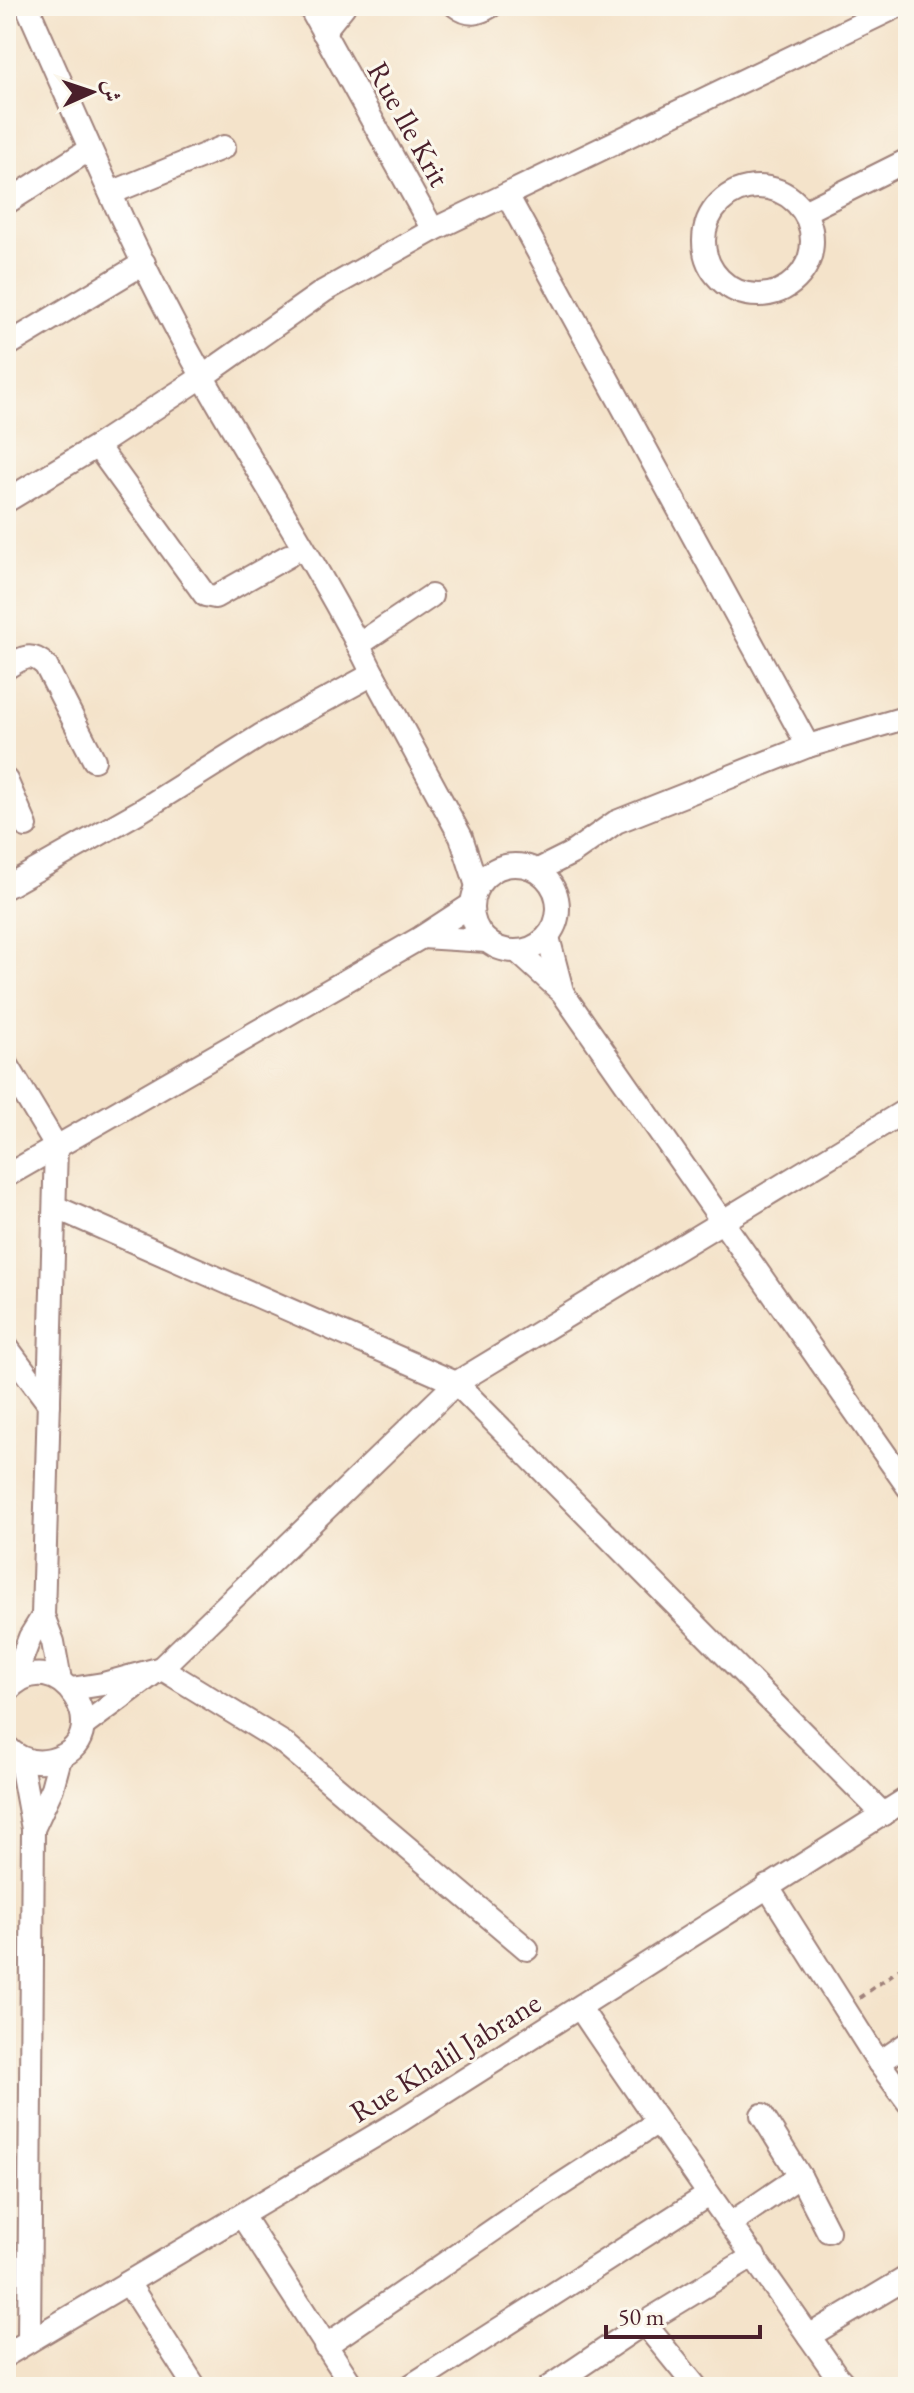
<svg xmlns="http://www.w3.org/2000/svg" width="914" height="2393" viewBox="0 0 914 2393" font-family="'EB Garamond',Amiri,serif">
<style>
.lines{fill:none;stroke-linecap:round;stroke-linejoin:round}
.minor-casing{stroke:#9f817a;stroke-width:26}
.path{stroke:#9f817a;stroke-width:4;stroke-dasharray:6 6;stroke-linecap:butt}
.minor{stroke:#fff;stroke-width:22}
.labels{text-anchor:middle;dominant-baseline:central;stroke-width:6;stroke-linejoin:round;paint-order:stroke}
.street-label{font-size:30px;fill:#4a1f2b;stroke:#fbf7ec}
</style>
<rect width="100%" height="100%" fill="#fbf7ec"/>
<filter id="ink" filterUnits="userSpaceOnUse"><feTurbulence type="fractalNoise" baseFrequency=".0125" numOctaves="2"/><feDisplacementMap in="SourceGraphic" scale="16" xChannelSelector="R" yChannelSelector="G"/><feConvolveMatrix kernelMatrix="1 2 1 2 8 2 1 2 1" color-interpolation-filters="sRGB"/></filter>
<filter id="wash" filterUnits="userSpaceOnUse"><feTurbulence type="fractalNoise" baseFrequency=".006" numOctaves="4" result="noise"/><feDisplacementMap in="SourceGraphic" scale="32" xChannelSelector="R" yChannelSelector="G"/><feGaussianBlur stdDeviation="1.8" result="paint"/><feColorMatrix in="noise" values="0 0 0 0 0 0 0 0 0 0 0 0 0 0 0 0 0 1.4 0 .05"/><feComposite in="paint" operator="in"/></filter>
<g filter="url(#wash)">
<rect width="100%" height="100%" fill="#f4e3ca"/>
</g>
<g filter="url(#ink)">
<g class="lines">
<g class="minor-casing">
<g id="minor">
<path d="M 309,6 L 433,230"/>
<path d="M 456,6 C 469,16 478,14 491,6"/>
<path d="M 323,32 L 344,6"/>
<circle cx="758" cy="241" r="54"/>
<path d="M 111,193 L 224,147"/>
<path d="M 507,195 L 808,746"/>
<path d="M 6,203 L 90,149"/>
<path d="M 804,212 L 908,160"/>
<path d="M 6,346 L 144,263"/>
<path d="M 97,446 L 205,595 L 215,597 L 288,556"/>
<path d="M 6,501 L 97,446 L 202,377 L 324,291 L 433,230 L 898,6"/>
<path d="M 358,645 L 431,596"/>
<path d="M 6,668 C 22,658 31,651 46,666 L 94,760"/>
<path d="M 373,674 L 461,837 L 477,886"/>
<path d="M 6,780 L 26,826"/>
<circle cx="515" cy="908" r="43"/>
<path d="M 538,870 L 572,853 L 616,822 L 808,746 L 908,717"/>
<path d="M 6,887 L 142,810 L 260,736 L 373,674 C 323,573 260,478 204,379 C 136,260 83,131 27,6"/>
<path d="M 422,937 L 487,941"/>
<path d="M 548,937 L 562,991"/>
<path d="M 518,952 L 562,992 L 908,1487"/>
<path d="M 6,1063 L 56,1146 L 43,1616 L 53,1642 L 60,1680"/>
<path d="M 6,1176 L 422,937 L 471,905"/>
<path d="M 55,1207 L 456,1383 L 883,1814"/>
<path d="M 6,1346 L 49,1404"/>
<path d="M 12,1685 L 30,1637 L 43,1616"/>
<path d="M 71,1689 L 103,1684 L 161,1668 L 285,1744 L 527,1949"/>
<path d="M 6,1692 C 58,1633 123,1742 51,1760 C 34,1764 18,1759 6,1746"/>
<path d="M 83,1726 L 161,1668 L 456,1383 L 908,1109"/>
<path d="M 20,1758 L 33,1829 L 29,2341"/>
<path d="M 33,1829 L 52,1788 L 60,1758"/>
<path d="M 767,1886 L 879,2063 L 908,2102"/>
<path d="M 580,2008 C 663,2132 751,2252 836,2375 L 847,2387"/>
<path d="M 879,2063 L 908,2043"/>
<path d="M 762,2115 L 800,2176 L 828,2231"/>
<path d="M 242,2216 L 353,2387"/>
<path d="M 731,2223 L 800,2176"/>
<path d="M 128,2283 L 195,2387"/>
<path d="M 644,2323 L 696,2387"/>
<path d="M 809,2336 L 908,2277"/>
<path d="M 325,2346 L 531,2204 L 656,2123"/>
<path d="M 6,2355 L 403,2119 L 908,1798"/>
<path d="M 409,2387 L 708,2195"/>
<path d="M 549,2387 L 644,2323 L 754,2256"/>
</g>
</g>
<path class="path" d="M 859,1998 L 908,1963"/>
<use href="#minor" class="minor"/>
</g>
</g>
<g class="labels">
<g class="street-label">
<text transform="translate(409 124) rotate(61)">Rue Ile Krit</text>
<text transform="translate(445 2057) rotate(-32)">Rue Khalil Jabrane</text>
</g>
</g>
<rect width="914" height="2393" fill="none" stroke="#fbf7ec" stroke-width="32"/>
<g transform="translate(92 92) rotate(87)" stroke="#fbf7ec" stroke-width="6" paint-order="stroke">
<path d="M0-6L14 30L0 20L-14 30Z" fill="#4a1f2b"/>
<text y="-12" font-size="22" font-weight="bold" text-anchor="middle" fill="#4a1f2b">ش</text>
</g>
<path d="M606 2325v12h154v-12" fill="none" stroke="#4a1f2b" stroke-width="4"/>
<text x="618" y="2325" font-size="24" fill="#4a1f2b" stroke="#fbf7ec" stroke-width="6" paint-order="stroke">50 m</text>
</svg>
